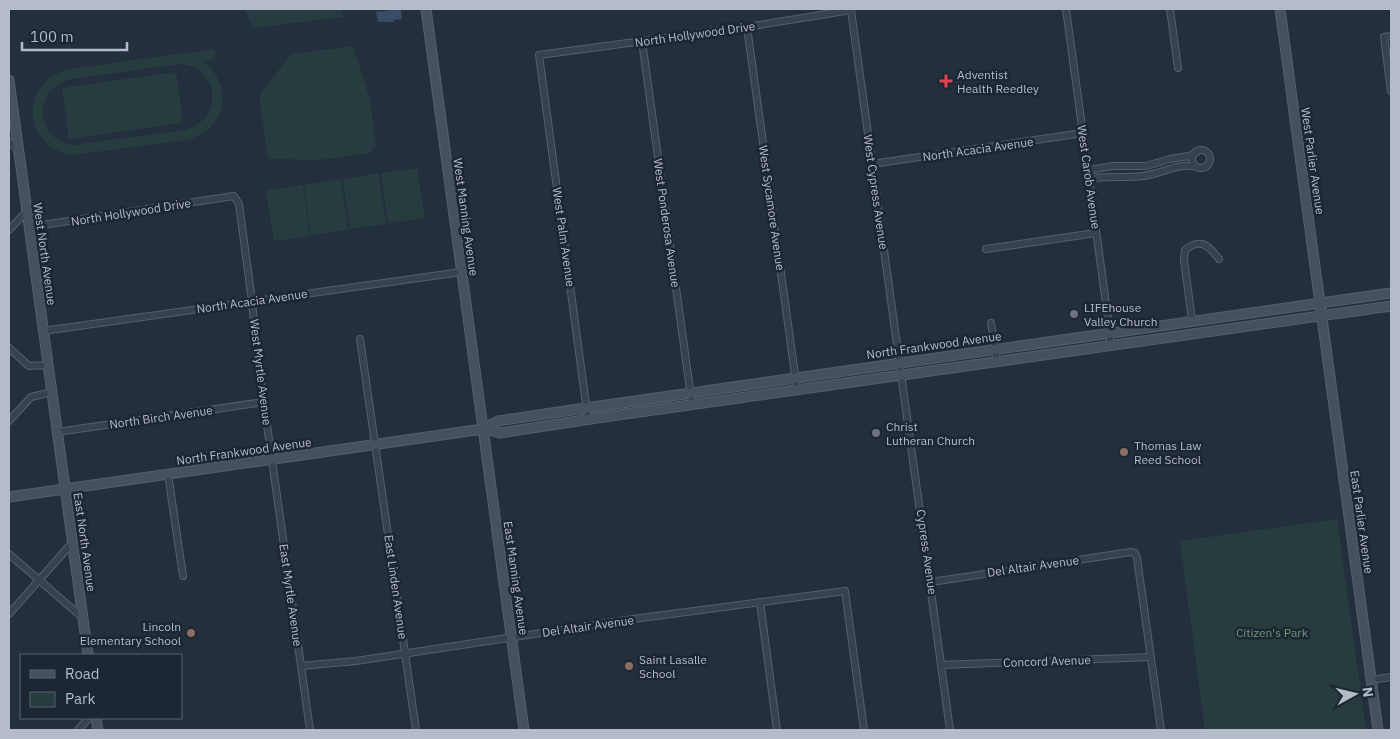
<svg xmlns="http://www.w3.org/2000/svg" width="1400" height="739" viewBox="0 0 1400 739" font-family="'IBM Plex Sans',sans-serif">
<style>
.green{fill:#263c3f;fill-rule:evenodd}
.water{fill:#394c67}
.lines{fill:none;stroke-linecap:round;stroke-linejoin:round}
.street-casing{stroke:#565f6c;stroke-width:8}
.secondary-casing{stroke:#565f6c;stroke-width:11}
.street{stroke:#38414e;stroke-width:6}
.secondary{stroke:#465061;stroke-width:9}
.health-dot{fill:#e0444e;stroke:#1d2633;stroke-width:2}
.worship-dot{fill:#6b7280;stroke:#1d2633;stroke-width:2}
.education-dot{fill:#8d6e63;stroke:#1d2633;stroke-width:2}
.labels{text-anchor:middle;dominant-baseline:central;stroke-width:5;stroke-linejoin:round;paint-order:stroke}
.street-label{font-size:12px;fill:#b4bcc9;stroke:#1d2633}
.poi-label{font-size:12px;fill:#b4bcc9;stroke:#1d2633;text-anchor:start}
.park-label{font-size:12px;fill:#6b9a76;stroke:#1d2633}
</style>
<rect width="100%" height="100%" fill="#242f3e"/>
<g class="green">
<path d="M 244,9 L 342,9 L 343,17 L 253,28 Z"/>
<path d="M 353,46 L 370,100 L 376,145 L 370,153 L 320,160 L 268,159 L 259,96 L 291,54 Z"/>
<path d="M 214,49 L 215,59 L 203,61 C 235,86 227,131 186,140 L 74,155 C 22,149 18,81 70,69 ZM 181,64 C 221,68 224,121 184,130 L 74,145 C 34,140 32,88 71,79 Z"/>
<path d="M 176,72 L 183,123 L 69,139 L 62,88 Z"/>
<path d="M 417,168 L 425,218 L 388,223 L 381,173 Z"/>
<path d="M 379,173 L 386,224 L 350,229 L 343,179 Z"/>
<path d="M 341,179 L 348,230 L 311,235 L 304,185 Z"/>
<path d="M 303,185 L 310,236 L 274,241 L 266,190 Z"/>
<path d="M 1337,519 L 1366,730 L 1205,730 L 1180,541 Z"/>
</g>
<path class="water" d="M 401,9 L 402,19 L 393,20 L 394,22 L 378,22 L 376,12 Z"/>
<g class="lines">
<g class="street-casing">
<g id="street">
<path d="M 1066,9 L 1110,333 L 1110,346"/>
<path d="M 1170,9 L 1178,68"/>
<path d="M 747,27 L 797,389"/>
<path d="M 1391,36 L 1384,37 L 1391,91"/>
<path d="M 642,41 L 692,404"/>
<path d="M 9,142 L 19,150"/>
<circle cx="1201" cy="159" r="9"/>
<path d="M 872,164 L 1083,133"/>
<path d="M 1090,174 L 1096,178 C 1112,176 1127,178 1143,176 C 1162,174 1178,162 1197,167"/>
<path d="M 1088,175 L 1094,169 L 1114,166 L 1146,166 L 1170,159 L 1189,156 L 1197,152"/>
<path d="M 29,227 L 234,196 L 239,204 L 252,301 L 257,354 L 310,730"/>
<path d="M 9,230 L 27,211"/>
<path d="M 986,249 L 1096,233"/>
<path d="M 1192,320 L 1184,260 L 1185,250 C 1201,237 1209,246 1219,259"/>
<path d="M 991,323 L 997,361"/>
<path d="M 43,331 L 461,272"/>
<path d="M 360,339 L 416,730"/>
<path d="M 9,348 L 29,366 L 48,365"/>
<path d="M 588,419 L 539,55 L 747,27 L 851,10 L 950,730"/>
<path d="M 9,421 L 31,397 L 52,392"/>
<path d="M 57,432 L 264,402"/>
<path d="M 168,474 L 183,576"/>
<path d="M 9,554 L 83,618"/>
<path d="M 931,582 L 1131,552 L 1135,553 L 1137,558 L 1161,730"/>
<path d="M 760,602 L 777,730"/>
<path d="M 9,614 L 72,543"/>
<path d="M 942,665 L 1151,657"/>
<path d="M 301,666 L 356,661 L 633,619 L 845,591 L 864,730"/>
<path d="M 1371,680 L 1391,677"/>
<path d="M 78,730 L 89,718"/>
</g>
</g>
<g class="secondary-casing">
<g id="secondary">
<path d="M 426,9 L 524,730"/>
<path d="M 1280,9 L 1378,730"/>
<path d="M 9,80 L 88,655"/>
<path d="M 483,429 L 500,433 L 604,417 L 1391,306"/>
<path d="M 9,497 L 483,429 L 498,421 L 572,410 L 1391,293"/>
<path d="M 96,718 L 98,730"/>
</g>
</g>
<use href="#street" class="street"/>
<use href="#secondary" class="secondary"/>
</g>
<path class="health-dot" d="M943.5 73.5h5v5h5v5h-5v5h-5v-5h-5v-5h5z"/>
<g class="worship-dot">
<circle cx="1074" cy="314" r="5"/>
<circle cx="876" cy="433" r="5"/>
</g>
<g class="education-dot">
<circle cx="1124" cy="452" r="5"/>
<circle cx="191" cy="633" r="5"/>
<circle cx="629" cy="666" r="5"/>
</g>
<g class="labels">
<g class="street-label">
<text transform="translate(695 34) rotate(-8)">North Hollywood Drive</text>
<text transform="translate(978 149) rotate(-8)">North Acacia Avenue</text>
<text transform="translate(1313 161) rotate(82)">West Parlier Avenue</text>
<text transform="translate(1089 177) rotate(82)">West Carob Avenue</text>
<text transform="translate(876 192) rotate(82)">West Cypress Avenue</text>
<text transform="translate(772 208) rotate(82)">West Sycamore Avenue</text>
<text transform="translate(131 212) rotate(-9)">North Hollywood Drive</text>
<text transform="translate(466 217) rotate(82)">West Manning Avenue</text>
<text transform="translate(667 223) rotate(82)">West Ponderosa Avenue</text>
<text transform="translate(564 237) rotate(82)">West Palm Avenue</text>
<text transform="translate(45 254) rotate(82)">West North Avenue</text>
<text transform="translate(252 301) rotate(-8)">North Acacia Avenue</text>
<text transform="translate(934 345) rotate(-8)">North Frankwood Avenue</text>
<text transform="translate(261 372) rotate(83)">West Myrtle Avenue</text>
<text transform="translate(161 417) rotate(-8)">North Birch Avenue</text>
<text transform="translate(244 451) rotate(-8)">North Frankwood Avenue</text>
<text transform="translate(1362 522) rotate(82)">East Parlier Avenue</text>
<text transform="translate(85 542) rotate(82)">East North Avenue</text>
<text transform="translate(927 552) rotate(82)">Cypress Avenue</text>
<text transform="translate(1033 566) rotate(-8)">Del Altair Avenue</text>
<text transform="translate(516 578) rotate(82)">East Manning Avenue</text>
<text transform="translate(396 587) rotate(82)">East Linden Avenue</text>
<text transform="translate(291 595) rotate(82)">East Myrtle Avenue</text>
<text transform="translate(588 626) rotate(-8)">Del Altair Avenue</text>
<text transform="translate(1047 661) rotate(-2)">Concord Avenue</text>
</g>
<g class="poi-label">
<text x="957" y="74">Adventist<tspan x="957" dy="14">Health Reedley</tspan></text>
<text x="1084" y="307">LIFEhouse<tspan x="1084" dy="14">Valley Church</tspan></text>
<text x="886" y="426">Christ<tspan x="886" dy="14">Lutheran Church</tspan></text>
<text x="1134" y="445">Thomas Law<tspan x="1134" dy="14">Reed School</tspan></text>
<text x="181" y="626" text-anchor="end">Lincoln<tspan x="181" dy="14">Elementary School</tspan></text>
<text x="639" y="659">Saint Lasalle<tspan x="639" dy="14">School</tspan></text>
</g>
<g class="park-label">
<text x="1272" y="632">Citizen's Park</text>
</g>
</g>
<rect width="1400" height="739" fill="none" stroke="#b4bcc9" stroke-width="20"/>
<rect x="20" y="654" width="162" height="65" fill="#1d2633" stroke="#59626f"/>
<rect x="30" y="670" width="25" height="8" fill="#465061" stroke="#59626f"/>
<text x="65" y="679" font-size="15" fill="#b4bcc9">Road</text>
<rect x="30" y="692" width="25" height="15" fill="#263c3f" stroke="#59626f"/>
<text x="65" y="704" font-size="15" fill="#b4bcc9">Park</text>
<g transform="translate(1355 694) rotate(82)" stroke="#1d2633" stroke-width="4" paint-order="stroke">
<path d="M0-4L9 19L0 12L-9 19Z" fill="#b4bcc9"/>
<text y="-8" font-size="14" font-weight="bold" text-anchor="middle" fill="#b4bcc9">N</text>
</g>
<path d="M22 42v8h105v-8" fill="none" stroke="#b4bcc9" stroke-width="2.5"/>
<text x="30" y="42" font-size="15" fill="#b4bcc9" stroke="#1d2633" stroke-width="4" paint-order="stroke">100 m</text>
</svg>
